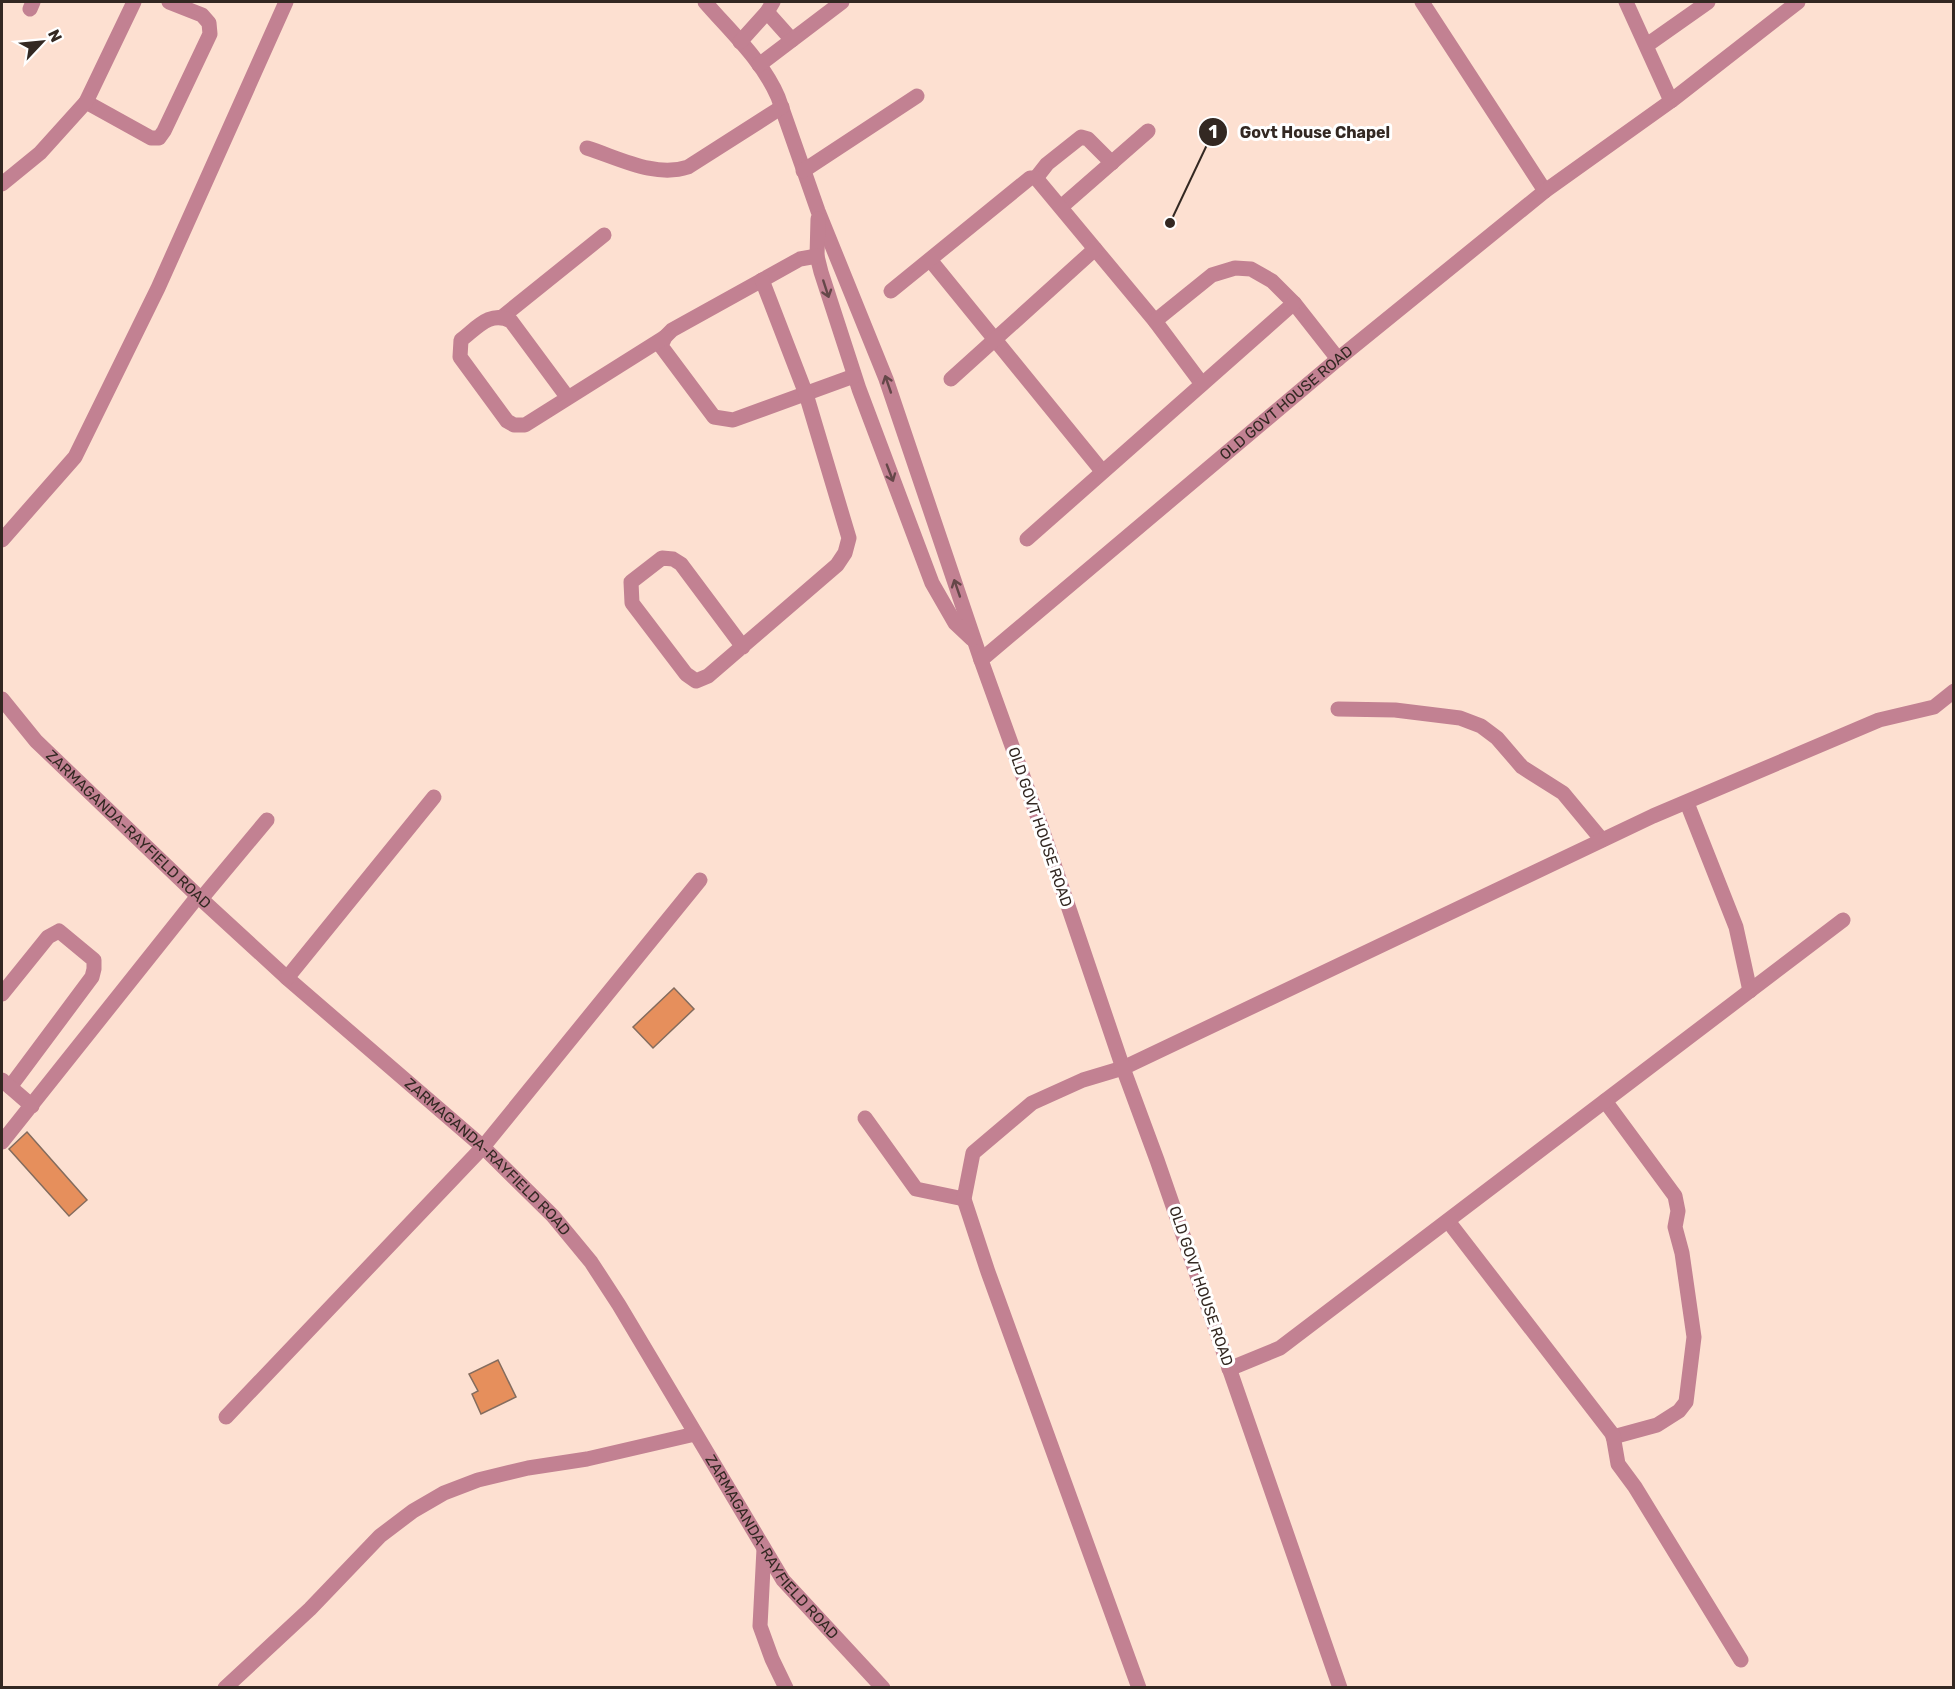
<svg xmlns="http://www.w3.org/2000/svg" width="1955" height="1689" viewBox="0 0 1955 1689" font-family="Rubik,sans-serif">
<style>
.building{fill:#e68f5c;stroke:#846c5e;stroke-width:1.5}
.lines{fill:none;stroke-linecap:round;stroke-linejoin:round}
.minor{stroke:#c28192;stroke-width:15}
.oneway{stroke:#654749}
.labels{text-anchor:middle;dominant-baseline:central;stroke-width:6;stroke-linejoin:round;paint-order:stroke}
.street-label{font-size:15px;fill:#332822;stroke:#fff}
.leader{fill:none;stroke:#332822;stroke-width:2}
.callout-dot{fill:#332822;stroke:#fff;stroke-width:2}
.mark-label{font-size:18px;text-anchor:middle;font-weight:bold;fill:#fff}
.callout-label{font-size:16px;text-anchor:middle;font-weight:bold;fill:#332822;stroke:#fff;stroke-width:6;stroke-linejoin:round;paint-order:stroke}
</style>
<rect width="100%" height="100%" fill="#fde0d1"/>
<g class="building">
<path d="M 674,988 L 694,1009 L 653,1048 L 633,1027 Z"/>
<path d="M 27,1132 L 87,1200 L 69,1216 L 9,1149 Z"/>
<path d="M 498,1360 L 516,1397 L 481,1414 L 472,1394 L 478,1391 L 469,1374 Z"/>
</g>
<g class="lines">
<g class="minor">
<path d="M 705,2 C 730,31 762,60 778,97 L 818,211 L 886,379 L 981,660"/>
<path d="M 1422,2 L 1545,191"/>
<path d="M 1626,2 L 1671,101"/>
<path d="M 30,9 L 33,2"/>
<path d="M 767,12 L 792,40"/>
<path d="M 740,42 L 767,12 L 773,2"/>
<path d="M 1647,45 L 1708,2"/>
<path d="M 759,65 L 842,2"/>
<path d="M 86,102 L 151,138 L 159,138 L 164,131 L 210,34 L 209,23 L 202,15 L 169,2"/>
<path d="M 587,148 C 619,158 655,178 688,167 L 782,107"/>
<path d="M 803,171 L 917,96"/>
<path d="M 1036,178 L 1047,164 L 1081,137 L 1088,139 L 1112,163"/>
<path d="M 2,184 L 40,153 L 86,102 L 134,2"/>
<path d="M 1061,207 L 1148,131"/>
<path d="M 818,219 L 817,256 L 821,272 L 859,389 L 932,583 L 955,623 L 972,639"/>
<path d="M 817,256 L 800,259 L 672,330 L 665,337 L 661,346 L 714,417 L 733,420 L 854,376"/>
<path d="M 931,261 L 1102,471"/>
<path d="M 891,291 L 1030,178 L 1036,178 L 1155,321 L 1202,384"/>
<path d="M 502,317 L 604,235"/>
<path d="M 1155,321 L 1212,275 L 1235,268 L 1251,269 L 1272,281 L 1294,303 L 1338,359"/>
<path d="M 951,379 L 1095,249"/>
<path d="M 568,398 L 511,321 C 490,310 477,328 461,340 L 460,357 L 507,421 L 514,425 L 525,425 L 665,337"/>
<path d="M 1027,539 L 1294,303"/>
<path d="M 2,540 L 75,457 L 158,288 L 286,2"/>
<path d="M 743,647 L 681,564 L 673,559 L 662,558 L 631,582 L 632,603 L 686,674 L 696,681 L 708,676 L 837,565 L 845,553 L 849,538 L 806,394 L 762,280"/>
<path id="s1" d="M 2,699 L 36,741 L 201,899 L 287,978 L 483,1147 L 553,1216 L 591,1262 L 619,1305 L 783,1580 L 883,1688"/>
<path d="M 1338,709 L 1395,710 L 1460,718 L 1481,726 L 1497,738 L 1522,767 L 1563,793 L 1602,840"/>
<path d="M 1687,803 L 1736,927 L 1750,991"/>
<path d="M 201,899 L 267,820"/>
<path d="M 287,978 L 434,797"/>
<path d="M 2,994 L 48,937 L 59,931 L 94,960 L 94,969 L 92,977 L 10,1087"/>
<path d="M 2,1080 L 32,1106"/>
<path d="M 1605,1101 L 1675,1196 L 1678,1211 L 1675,1227 L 1682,1253 L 1694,1337 L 1686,1402 L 1679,1411 L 1657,1425 L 1613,1437"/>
<path d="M 865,1118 L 916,1189 L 964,1199"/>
<path d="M 2,1142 L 198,896"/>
<path d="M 1448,1221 L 1613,1435 L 1618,1464 L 1635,1487 L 1741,1660"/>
<path d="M 1229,1369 L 1280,1348 L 1843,920"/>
<path d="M 226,1417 L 483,1147 L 700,880"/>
<path d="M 764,1549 L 760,1626 L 772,1659 L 786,1688"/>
<path d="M 225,1688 L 310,1609 L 380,1536 L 413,1511 L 444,1493 L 478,1480 L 528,1468 L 587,1459 L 695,1434"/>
<path d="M 1139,1688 L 988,1272 L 964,1199 L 973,1153 L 1032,1103 L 1083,1080 L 1123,1068 L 1653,816 L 1879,720 L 1934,707 L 1954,691"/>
<path id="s2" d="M 1340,1688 L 1157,1160 L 1123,1068 L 1042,829 L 981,660 L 1338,359 L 1545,191 L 1671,101 L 1798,2"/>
</g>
</g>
<defs><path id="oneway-shaft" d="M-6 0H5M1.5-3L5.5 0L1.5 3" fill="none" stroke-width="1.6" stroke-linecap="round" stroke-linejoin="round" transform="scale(1.5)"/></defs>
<g class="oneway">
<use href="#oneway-shaft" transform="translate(826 289) rotate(72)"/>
<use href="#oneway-shaft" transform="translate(888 384) rotate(-109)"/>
<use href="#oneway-shaft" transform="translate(890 473) rotate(69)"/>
<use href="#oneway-shaft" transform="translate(957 588) rotate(-109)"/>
</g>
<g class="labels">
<g class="street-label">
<text stroke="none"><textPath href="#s2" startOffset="1488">OLD GOVT HOUSE ROAD</textPath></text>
<text transform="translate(1040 827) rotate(71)">OLD GOVT HOUSE ROAD</text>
<text stroke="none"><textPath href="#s1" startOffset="182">ZARMAGANDA-RAYFIELD ROAD</textPath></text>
<text stroke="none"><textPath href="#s1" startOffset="668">ZARMAGANDA-RAYFIELD ROAD</textPath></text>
<text transform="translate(1201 1286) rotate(71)">OLD GOVT HOUSE ROAD</text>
<text stroke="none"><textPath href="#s1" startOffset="1154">ZARMAGANDA-RAYFIELD ROAD</textPath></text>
</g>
</g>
<path class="leader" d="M1170 223L1213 132"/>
<g class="callout-dot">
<circle cx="1170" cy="223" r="6"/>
<circle cx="1213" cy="132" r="15"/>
</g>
<g class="mark-label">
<text x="1213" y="138">1</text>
</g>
<g class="callout-label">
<text x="1315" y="138">Govt House Chapel</text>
</g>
<rect width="1955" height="1689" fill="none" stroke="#332822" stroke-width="6"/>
<g transform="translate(42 42) rotate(64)" stroke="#ffffff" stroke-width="4.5" paint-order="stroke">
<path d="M0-4.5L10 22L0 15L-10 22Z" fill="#332822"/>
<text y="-9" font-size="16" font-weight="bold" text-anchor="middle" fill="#332822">N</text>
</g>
</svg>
